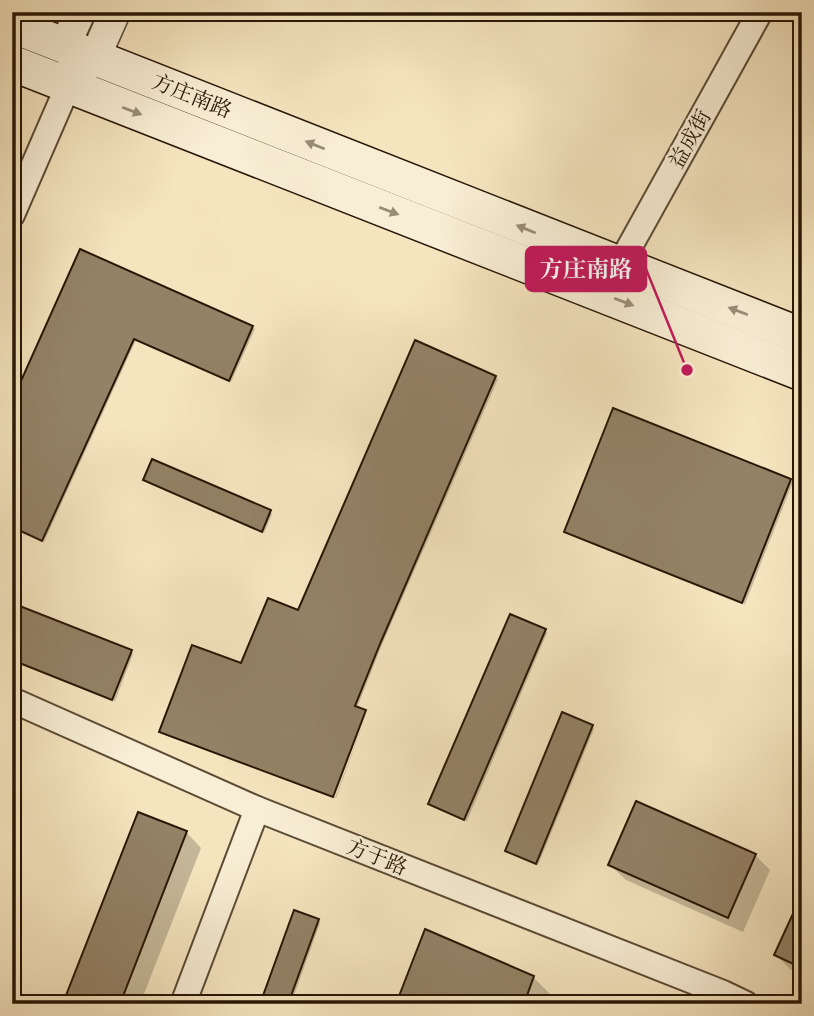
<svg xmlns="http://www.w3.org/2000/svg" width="814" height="1016" viewBox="0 0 814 1016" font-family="Alegreya,'Noto Serif SC',serif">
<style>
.shadow{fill:#0003}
.building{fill:#938266;stroke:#281606;stroke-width:2}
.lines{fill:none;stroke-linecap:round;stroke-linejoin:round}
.minor-casing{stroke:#5b4a34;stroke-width:28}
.tertiary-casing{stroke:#5b4a34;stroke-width:33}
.secondary-casing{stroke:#281606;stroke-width:38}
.minor{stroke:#f8eed5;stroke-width:24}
.tertiary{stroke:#f8eed5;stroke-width:30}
.secondary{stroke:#f8eed5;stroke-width:35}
.oneway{fill:#9a8d78}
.labels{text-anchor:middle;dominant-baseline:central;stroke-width:5;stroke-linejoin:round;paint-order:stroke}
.street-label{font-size:21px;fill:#281606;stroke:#f8eed5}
.leader{fill:none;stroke:#c2185b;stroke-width:2.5}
.callout-dot{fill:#c2185b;stroke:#f8eed5;stroke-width:2.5}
.callout{fill:#c2185b;stroke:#c2185b;stroke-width:2.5}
.callout-label{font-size:23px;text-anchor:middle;font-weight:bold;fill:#fff}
</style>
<rect width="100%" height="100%" fill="#f5e5bf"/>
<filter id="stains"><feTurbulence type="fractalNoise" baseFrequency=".00286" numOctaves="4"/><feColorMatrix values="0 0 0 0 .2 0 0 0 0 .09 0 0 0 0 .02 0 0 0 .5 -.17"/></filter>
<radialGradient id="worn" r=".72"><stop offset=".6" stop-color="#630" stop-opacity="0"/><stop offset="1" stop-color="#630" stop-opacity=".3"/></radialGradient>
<g class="shadow">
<path d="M 81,252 L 255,329 L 231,382 L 136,340 L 44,542 L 12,527 L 12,404 Z"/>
<path d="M 495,377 L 498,379 L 381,647 L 357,708 L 364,711 L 332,797 L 164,734 L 161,732 L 242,666 L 299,612 Z"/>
<path d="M 145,480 L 270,512 L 272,514 L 264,533 Z"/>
<path d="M 790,480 L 793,482 L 745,604 L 568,534 L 566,532 Z"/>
<path d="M 12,605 L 131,651 L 133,654 L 115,701 L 12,660 Z"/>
<path d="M 545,631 L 547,633 L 467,821 L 433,806 L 430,804 Z"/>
<path d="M 367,713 L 336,798 L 335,798 Z"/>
<path d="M 592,726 L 594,729 L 538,865 L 509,853 Z"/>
<path d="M 186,832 L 201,848 L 140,1004 L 73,1004 L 68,998 Z"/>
<path d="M 755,855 L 770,870 L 743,932 L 626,880 L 610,865 Z"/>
<path d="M 802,898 L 802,975 L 791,970 L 776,955 Z"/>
<path d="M 318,921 L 320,923 L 291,1004 L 262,1004 Z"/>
<path d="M 533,977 L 553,997 L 550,1004 L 398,1004 Z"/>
</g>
<g class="building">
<path d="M 80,249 L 253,326 L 229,381 L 134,339 L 42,541 L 12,527 L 12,401 Z"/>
<path d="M 415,340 L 496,376 L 380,644 L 355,706 L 366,710 L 333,797 L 159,732 L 192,645 L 241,663 L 268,598 L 298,610 Z"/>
<path d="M 613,408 L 791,479 L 742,603 L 564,532 Z"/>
<path d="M 152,459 L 271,510 L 262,532 L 143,480 Z"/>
<path d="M 12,603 L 132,650 L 112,700 L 12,660 Z"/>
<path d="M 510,614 L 546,629 L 464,820 L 428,804 Z"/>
<path d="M 562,712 L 593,725 L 536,864 L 505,851 Z"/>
<path d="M 636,801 L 756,854 L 728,918 L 608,865 Z"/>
<path d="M 138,812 L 187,831 L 120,1004 L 80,1004 L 65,998 Z"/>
<path d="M 802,894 L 802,968 L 774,955 Z"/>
<path d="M 294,910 L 319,919 L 288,1004 L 260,1004 Z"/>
<path d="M 425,929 L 534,976 L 525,1001 L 448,997 L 445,1004 L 396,1004 Z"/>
</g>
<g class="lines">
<g class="minor-casing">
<g id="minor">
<path d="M 12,215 L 68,86 L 67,71"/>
<path d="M 619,266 L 760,12"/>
<path d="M 12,700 L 257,809 L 723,993 L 746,1004"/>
<path d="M 183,1004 L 257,809"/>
</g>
</g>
<g class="tertiary-casing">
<g id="tertiary">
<path d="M 65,45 L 80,12"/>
<path d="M 80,73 L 95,57 L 115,12"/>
</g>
</g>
<g class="secondary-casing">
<g id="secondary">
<path d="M 12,25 L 802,336"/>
<path d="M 12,63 L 802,373"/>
</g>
</g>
<use href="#minor" class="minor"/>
<use href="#tertiary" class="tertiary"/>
<use href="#secondary" class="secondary"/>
</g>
<defs><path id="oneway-solid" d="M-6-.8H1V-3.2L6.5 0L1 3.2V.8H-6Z" transform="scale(1.75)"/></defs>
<g class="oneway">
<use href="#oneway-solid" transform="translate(132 111) rotate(21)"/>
<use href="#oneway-solid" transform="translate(315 145) rotate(-158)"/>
<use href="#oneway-solid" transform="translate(389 211) rotate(21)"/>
<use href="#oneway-solid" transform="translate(526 229) rotate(-158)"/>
<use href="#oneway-solid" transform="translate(624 302) rotate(21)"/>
<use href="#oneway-solid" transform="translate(738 311) rotate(-159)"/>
</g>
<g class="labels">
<g class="street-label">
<text transform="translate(192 96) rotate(22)">方庄南路</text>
<text transform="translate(690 139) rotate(-61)">益成街</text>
<text transform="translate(377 857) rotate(22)">方于路</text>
</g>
</g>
<path class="leader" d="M687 370L646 269"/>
<circle class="callout-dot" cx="687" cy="370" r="7"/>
<rect class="callout" x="526" y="247" width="120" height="44" rx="7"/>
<g class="callout-label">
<text x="586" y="277">方庄南路</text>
</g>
<rect width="814" height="1016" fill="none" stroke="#f5e5bf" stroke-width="42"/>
<rect x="14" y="14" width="786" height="988" fill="none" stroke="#281606" stroke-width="3.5"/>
<rect x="21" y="21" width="772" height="974" fill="none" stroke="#281606" stroke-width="2"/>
<rect width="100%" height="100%" filter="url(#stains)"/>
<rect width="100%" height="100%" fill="url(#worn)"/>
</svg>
